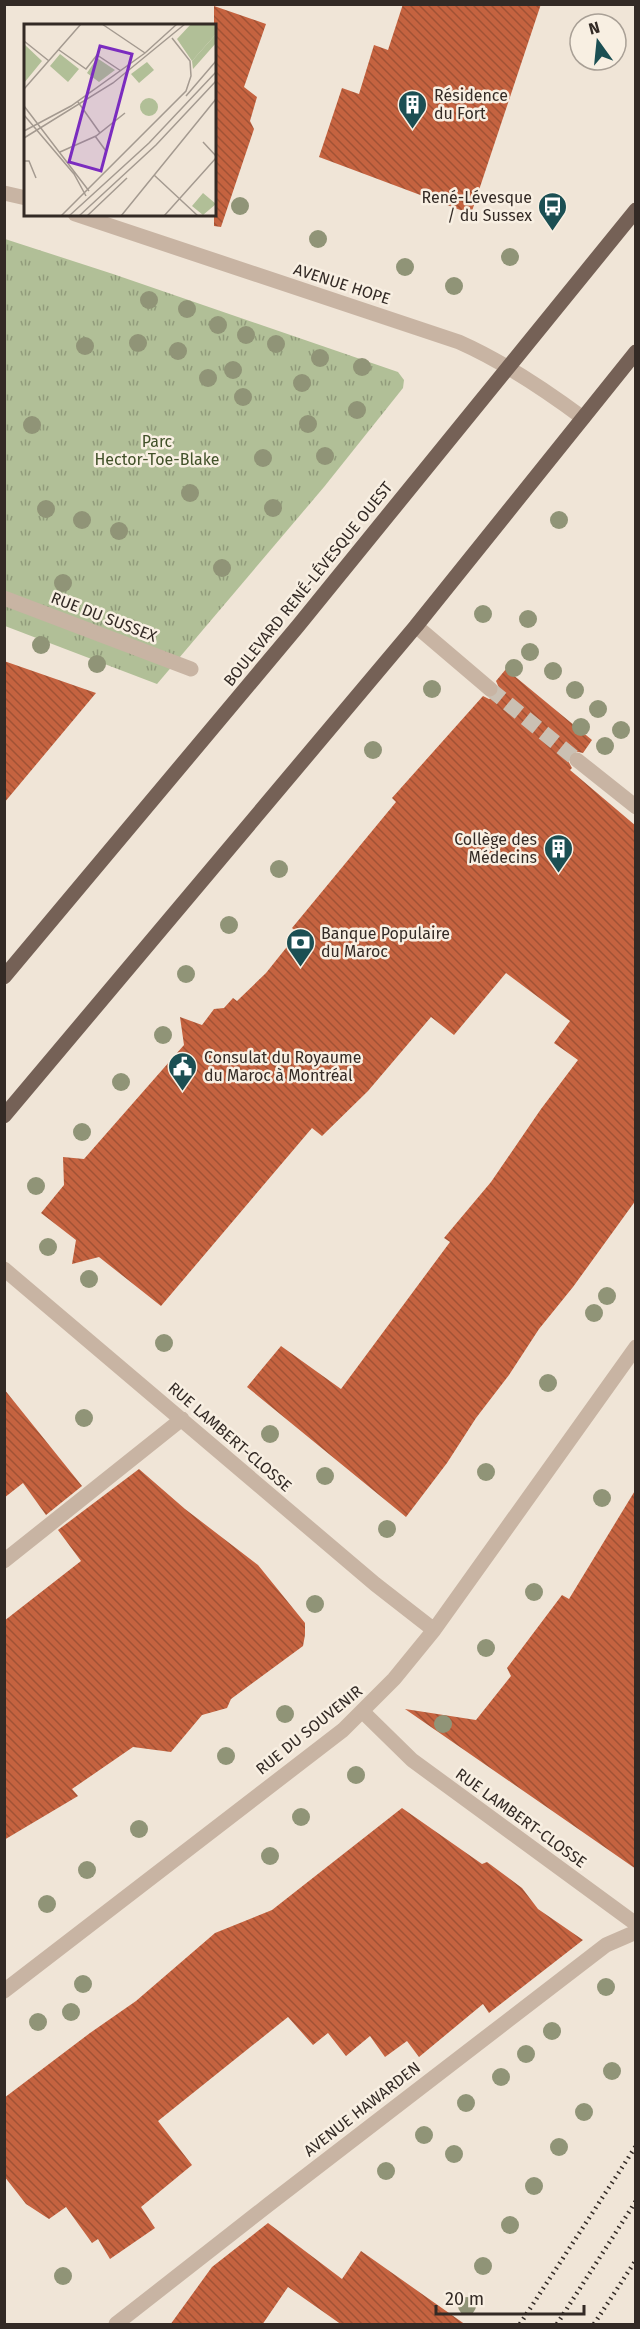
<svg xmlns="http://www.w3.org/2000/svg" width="640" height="2329" viewBox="0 0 640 2329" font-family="'Fira Sans',sans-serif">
<defs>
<pattern id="park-tufts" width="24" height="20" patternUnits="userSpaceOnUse" patternTransform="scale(1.5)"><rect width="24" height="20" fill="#b1bf97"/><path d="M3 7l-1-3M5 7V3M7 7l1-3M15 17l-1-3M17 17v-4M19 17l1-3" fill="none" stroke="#919b7b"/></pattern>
<pattern id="building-back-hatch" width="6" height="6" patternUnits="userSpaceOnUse" patternTransform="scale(1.5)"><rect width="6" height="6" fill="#c56340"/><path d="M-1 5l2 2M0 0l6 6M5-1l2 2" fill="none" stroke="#a15235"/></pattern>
</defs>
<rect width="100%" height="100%" fill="#f0e5d7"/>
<path fill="url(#park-tufts)" d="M 5,239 L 113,274 L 398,372 L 404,380 L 403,388 L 324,487 L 157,684 L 5,626 Z"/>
<path fill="url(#building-back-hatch)" d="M 403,4 L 541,4 L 471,214 L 319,157 L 342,88 L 359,94 L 374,45 L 388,50 Z
M 214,6 L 266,24 L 244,87 L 257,97 L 250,121 L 254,129 L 221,227 L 214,226 Z
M 4,661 L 96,693 L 4,803 Z
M 506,669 L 592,740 L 583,753 L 574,751 L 569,754 L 567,759 L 572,768 L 570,770 L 636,826 L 636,1200 L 573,1287 L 539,1329 L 509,1375 L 476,1418 L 447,1463 L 406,1517 L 247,1387 L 281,1346 L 341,1389 L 450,1242 L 444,1238 L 491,1182 L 541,1109 L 578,1060 L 554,1043 L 570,1021 L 506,973 L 454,1035 L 431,1017 L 368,1091 L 322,1136 L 312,1128 L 161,1306 L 99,1257 L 72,1264 L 76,1240 L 41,1213 L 64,1185 L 63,1157 L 84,1159 L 184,1045 L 180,1017 L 202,1025 L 214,1009 L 224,1008 L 233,998 L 237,1001 L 266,973 L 298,933 L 292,928 L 396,802 L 392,798 L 483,696 L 489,699 L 497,696 L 500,690 L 496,681 Z
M 4,1389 L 82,1486 L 46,1515 L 23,1483 L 4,1498 Z
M 139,1469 L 185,1509 L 258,1565 L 305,1623 L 305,1635 L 303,1646 L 231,1699 L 227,1708 L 202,1715 L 171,1752 L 133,1747 L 72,1789 L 78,1796 L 4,1840 L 4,1621 L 81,1561 L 58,1530 Z
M 636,1489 L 636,1869 L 405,1709 L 476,1720 L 511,1676 L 507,1668 L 562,1595 L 569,1599 Z
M 402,1808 L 482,1864 L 487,1862 L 522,1888 L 538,1909 L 583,1940 L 489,2013 L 483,2004 L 419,2057 L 407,2041 L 385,2057 L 370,2036 L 346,2056 L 328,2033 L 313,2045 L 288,2017 L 158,2121 L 192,2165 L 141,2207 L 155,2228 L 110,2259 L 98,2239 L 92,2243 L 66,2207 L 49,2219 L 26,2204 L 4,2176 L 4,2098 L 90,2033 L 136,2001 L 215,1933 L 272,1910 Z
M 268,2223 L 342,2279 L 361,2251 L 466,2325 L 342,2325 L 288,2287 L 262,2325 L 170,2325 L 212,2267 Z"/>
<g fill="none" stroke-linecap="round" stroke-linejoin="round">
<path stroke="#cac0b3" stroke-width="15" stroke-dasharray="15 8" stroke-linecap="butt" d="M 490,689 L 577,760"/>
<path stroke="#c8b4a3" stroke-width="15" d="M 4,193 L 26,198
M 75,214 L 459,342 C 504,362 544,389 583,418
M 4,598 L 191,669
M 416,626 L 490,689
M 577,760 L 636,807
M 4,1269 L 375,1584 L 434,1630
M 4,1561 L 182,1419
M 363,1712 L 412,1760 L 636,1924
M 4,1991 L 343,1730 L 394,1679 L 434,1630 L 636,1347
M 116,2324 L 268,2205 L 606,1945 L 636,1932"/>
<path stroke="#756156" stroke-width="15" d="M 4,977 L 298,626 L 636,210
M 4,1116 L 416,626 L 636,352"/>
<path stroke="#332a25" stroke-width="4.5" stroke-dasharray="1.5 4.5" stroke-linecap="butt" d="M 520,2324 L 636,2146
M 557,2324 L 636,2201
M 594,2324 L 636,2260"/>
</g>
<g fill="#909477">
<circle cx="240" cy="206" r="9"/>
<circle cx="318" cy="239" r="9"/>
<circle cx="510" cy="257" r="9"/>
<circle cx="405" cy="267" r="9"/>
<circle cx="454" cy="286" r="9"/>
<circle cx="149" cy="300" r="9"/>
<circle cx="187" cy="309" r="9"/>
<circle cx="218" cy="325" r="9"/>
<circle cx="246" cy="335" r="9"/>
<circle cx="138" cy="343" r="9"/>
<circle cx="276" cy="344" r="9"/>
<circle cx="85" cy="346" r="9"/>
<circle cx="178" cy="351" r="9"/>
<circle cx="320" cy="358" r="9"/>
<circle cx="362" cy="367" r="9"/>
<circle cx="233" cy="370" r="9"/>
<circle cx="208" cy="378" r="9"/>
<circle cx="302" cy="383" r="9"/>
<circle cx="243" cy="397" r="9"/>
<circle cx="357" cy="410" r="9"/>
<circle cx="308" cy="424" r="9"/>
<circle cx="32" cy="425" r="9"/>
<circle cx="325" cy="456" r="9"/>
<circle cx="263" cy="458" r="9"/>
<circle cx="190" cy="493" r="9"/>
<circle cx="273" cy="508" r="9"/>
<circle cx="46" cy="509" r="9"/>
<circle cx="82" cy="520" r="9"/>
<circle cx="559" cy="520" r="9"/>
<circle cx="119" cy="531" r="9"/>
<circle cx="222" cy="568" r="9"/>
<circle cx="63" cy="583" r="9"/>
<circle cx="483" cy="614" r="9"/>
<circle cx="528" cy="619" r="9"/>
<circle cx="41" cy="645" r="9"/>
<circle cx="530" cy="652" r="9"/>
<circle cx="97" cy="664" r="9"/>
<circle cx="514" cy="668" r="9"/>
<circle cx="553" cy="671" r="9"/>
<circle cx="432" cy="689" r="9"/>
<circle cx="575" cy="690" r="9"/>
<circle cx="598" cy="709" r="9"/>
<circle cx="581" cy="727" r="9"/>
<circle cx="621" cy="730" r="9"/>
<circle cx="605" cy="746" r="9"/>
<circle cx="373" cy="750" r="9"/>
<circle cx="279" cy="869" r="9"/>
<circle cx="229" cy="925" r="9"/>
<circle cx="186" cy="974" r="9"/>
<circle cx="163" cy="1035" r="9"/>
<circle cx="121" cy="1082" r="9"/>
<circle cx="82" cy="1132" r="9"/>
<circle cx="36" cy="1186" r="9"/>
<circle cx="48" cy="1247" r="9"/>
<circle cx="89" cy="1279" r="9"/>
<circle cx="607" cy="1296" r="9"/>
<circle cx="594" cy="1313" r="9"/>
<circle cx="164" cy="1343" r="9"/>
<circle cx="548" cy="1383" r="9"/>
<circle cx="84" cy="1418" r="9"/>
<circle cx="270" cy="1434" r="9"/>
<circle cx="486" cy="1472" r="9"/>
<circle cx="325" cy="1476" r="9"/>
<circle cx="602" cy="1498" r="9"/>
<circle cx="387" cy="1529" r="9"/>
<circle cx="534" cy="1592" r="9"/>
<circle cx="315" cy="1604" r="9"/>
<circle cx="486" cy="1648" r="9"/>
<circle cx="285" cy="1714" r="9"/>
<circle cx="443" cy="1724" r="9"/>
<circle cx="226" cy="1756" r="9"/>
<circle cx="356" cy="1775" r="9"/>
<circle cx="301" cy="1817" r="9"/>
<circle cx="139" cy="1829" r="9"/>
<circle cx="270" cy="1856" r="9"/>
<circle cx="87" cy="1870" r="9"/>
<circle cx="47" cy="1904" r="9"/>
<circle cx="83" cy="1984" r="9"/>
<circle cx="606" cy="1987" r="9"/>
<circle cx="71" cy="2012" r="9"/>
<circle cx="38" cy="2022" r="9"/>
<circle cx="552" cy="2031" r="9"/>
<circle cx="526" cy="2054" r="9"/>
<circle cx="612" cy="2071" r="9"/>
<circle cx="501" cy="2077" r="9"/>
<circle cx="466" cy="2103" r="9"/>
<circle cx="584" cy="2112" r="9"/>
<circle cx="424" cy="2135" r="9"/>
<circle cx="559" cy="2147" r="9"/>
<circle cx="454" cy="2154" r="9"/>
<circle cx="386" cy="2171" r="9"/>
<circle cx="534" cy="2186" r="9"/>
<circle cx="510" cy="2225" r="9"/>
<circle cx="483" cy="2266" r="9"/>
<circle cx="63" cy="2276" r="9"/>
<circle cx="467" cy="2306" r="9"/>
</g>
<defs>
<symbol id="building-pin" viewBox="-11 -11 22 30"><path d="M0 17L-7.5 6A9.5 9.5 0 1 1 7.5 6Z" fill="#1b4f53" stroke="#f8efe2"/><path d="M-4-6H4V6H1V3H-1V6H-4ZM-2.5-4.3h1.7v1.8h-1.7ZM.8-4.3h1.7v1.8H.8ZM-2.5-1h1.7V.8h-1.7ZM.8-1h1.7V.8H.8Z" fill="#fff"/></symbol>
<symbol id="bus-pin" viewBox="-11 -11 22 30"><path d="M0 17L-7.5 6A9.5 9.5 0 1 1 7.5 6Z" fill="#1b4f53" stroke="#f8efe2"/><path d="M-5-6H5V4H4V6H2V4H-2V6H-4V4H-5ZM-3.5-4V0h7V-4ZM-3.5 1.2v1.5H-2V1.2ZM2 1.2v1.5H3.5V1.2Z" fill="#fff"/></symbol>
<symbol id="bank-pin" viewBox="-11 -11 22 30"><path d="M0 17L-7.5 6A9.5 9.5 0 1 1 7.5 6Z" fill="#1b4f53" stroke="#f8efe2"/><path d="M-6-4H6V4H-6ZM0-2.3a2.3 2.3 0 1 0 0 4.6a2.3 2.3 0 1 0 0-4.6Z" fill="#fff"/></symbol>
<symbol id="civic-pin" viewBox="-11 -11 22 30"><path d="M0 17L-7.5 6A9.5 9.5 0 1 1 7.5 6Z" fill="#1b4f53" stroke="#f8efe2"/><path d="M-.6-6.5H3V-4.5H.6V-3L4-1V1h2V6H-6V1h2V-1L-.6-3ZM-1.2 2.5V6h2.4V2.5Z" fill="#fff"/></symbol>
</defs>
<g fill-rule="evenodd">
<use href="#building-pin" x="396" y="88" width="33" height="45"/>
<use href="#bus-pin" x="536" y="190" width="33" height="45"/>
<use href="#building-pin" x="542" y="832" width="33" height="45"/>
<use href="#bank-pin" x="284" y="926" width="33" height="45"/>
<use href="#civic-pin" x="166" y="1050" width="33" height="45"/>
</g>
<g text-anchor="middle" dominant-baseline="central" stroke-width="5" stroke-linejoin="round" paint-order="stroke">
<g font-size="16" fill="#332a25" stroke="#f8efe2" text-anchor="start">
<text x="434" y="95">Résidence<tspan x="434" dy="18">du Fort</tspan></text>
<text x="532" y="197" text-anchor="end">René-Lévesque<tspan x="532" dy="18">/ du Sussex</tspan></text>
<text x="537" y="839" text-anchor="end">Collège des<tspan x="537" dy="18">Médecins</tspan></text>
<text x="321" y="933">Banque Populaire<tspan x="321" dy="18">du Maroc</tspan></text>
<text x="204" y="1057">Consulat du Royaume<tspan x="204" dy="18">du Maroc à Montréal</tspan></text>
</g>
<g font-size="16" fill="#332a25" stroke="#f8efe2">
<text transform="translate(342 284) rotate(18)">AVENUE HOPE</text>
<text transform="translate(308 584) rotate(-51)">BOULEVARD RENÉ-LÉVESQUE OUEST</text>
<text transform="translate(104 617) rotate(21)">RUE DU SUSSEX</text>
<text transform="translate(230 1437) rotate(41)">RUE LAMBERT-CLOSSE</text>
<text transform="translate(309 1730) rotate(-39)">RUE DU SOUVENIR</text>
<text transform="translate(521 1818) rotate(36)">RUE LAMBERT-CLOSSE</text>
<text transform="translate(362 2109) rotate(-38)">AVENUE HAWARDEN</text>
</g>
<g font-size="16" fill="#415129" stroke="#f8efe2">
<text x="157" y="441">Parc<tspan x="157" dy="18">Hector-Toe-Blake</tspan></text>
</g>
</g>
<g transform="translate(24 24)">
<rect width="192" height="192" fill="#f0e5d7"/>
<path d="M 192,10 L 192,19 L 169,45 L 168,37 ZM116 83a9 9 0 1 1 18 0a9 9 0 1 1-18 0Z" fill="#b1bf97"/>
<path d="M 167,0 L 192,0 L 192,10 L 168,37 L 153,15 ZM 0,20 L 18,37 L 0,59 ZM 36,30 L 55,45 L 44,58 L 26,42 ZM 73,34 L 91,46 L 75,58 L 63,49 ZM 123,38 L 130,46 L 115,59 L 107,50 ZM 179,169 L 192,180 L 179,191 L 168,182 Z" fill="#b1bf97"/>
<path fill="none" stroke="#a49a90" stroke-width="1.5" d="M 78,0 L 121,29M 0,17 L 25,37M 35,26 L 62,45 L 73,31 L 97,47M 0,65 L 57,0M 162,72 L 192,37M 54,78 L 76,109M 0,82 L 65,167M 0,91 L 50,150 L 62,172M 0,107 L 47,82 L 121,29 L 153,0M 71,112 L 82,127M 0,114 L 89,59 L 161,0M 179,118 L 192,132M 36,128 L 72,112 L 101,89M 0,137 L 5,137 L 12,154M 130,151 L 174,192M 37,192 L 162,67 L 167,52 L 166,37 L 148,14M 45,192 L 125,119 L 192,48M 55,192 L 132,121 L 192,57M 63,192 L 103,154M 97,192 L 192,75M 140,192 L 192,134"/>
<path fill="#7b2cbf" fill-opacity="0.15" stroke="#7b2cbf" stroke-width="3" d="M 76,22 L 108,30 L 77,147 L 45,138 Z"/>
<rect width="192" height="192" fill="none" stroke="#332a25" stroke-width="3"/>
</g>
<rect width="640" height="2329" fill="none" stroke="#332a25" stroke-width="12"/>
<g transform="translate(598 42) rotate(345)"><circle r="28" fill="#f8efe2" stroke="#a9a096" stroke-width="1.5"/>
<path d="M0-4.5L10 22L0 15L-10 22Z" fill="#1b4f53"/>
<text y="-9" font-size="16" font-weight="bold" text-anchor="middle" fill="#332a25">N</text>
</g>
<path d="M436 2305v9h148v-9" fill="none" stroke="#332a25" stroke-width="3"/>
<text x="445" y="2305" font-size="18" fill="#332a25" stroke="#f8efe2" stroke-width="4.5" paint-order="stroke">20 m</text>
</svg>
